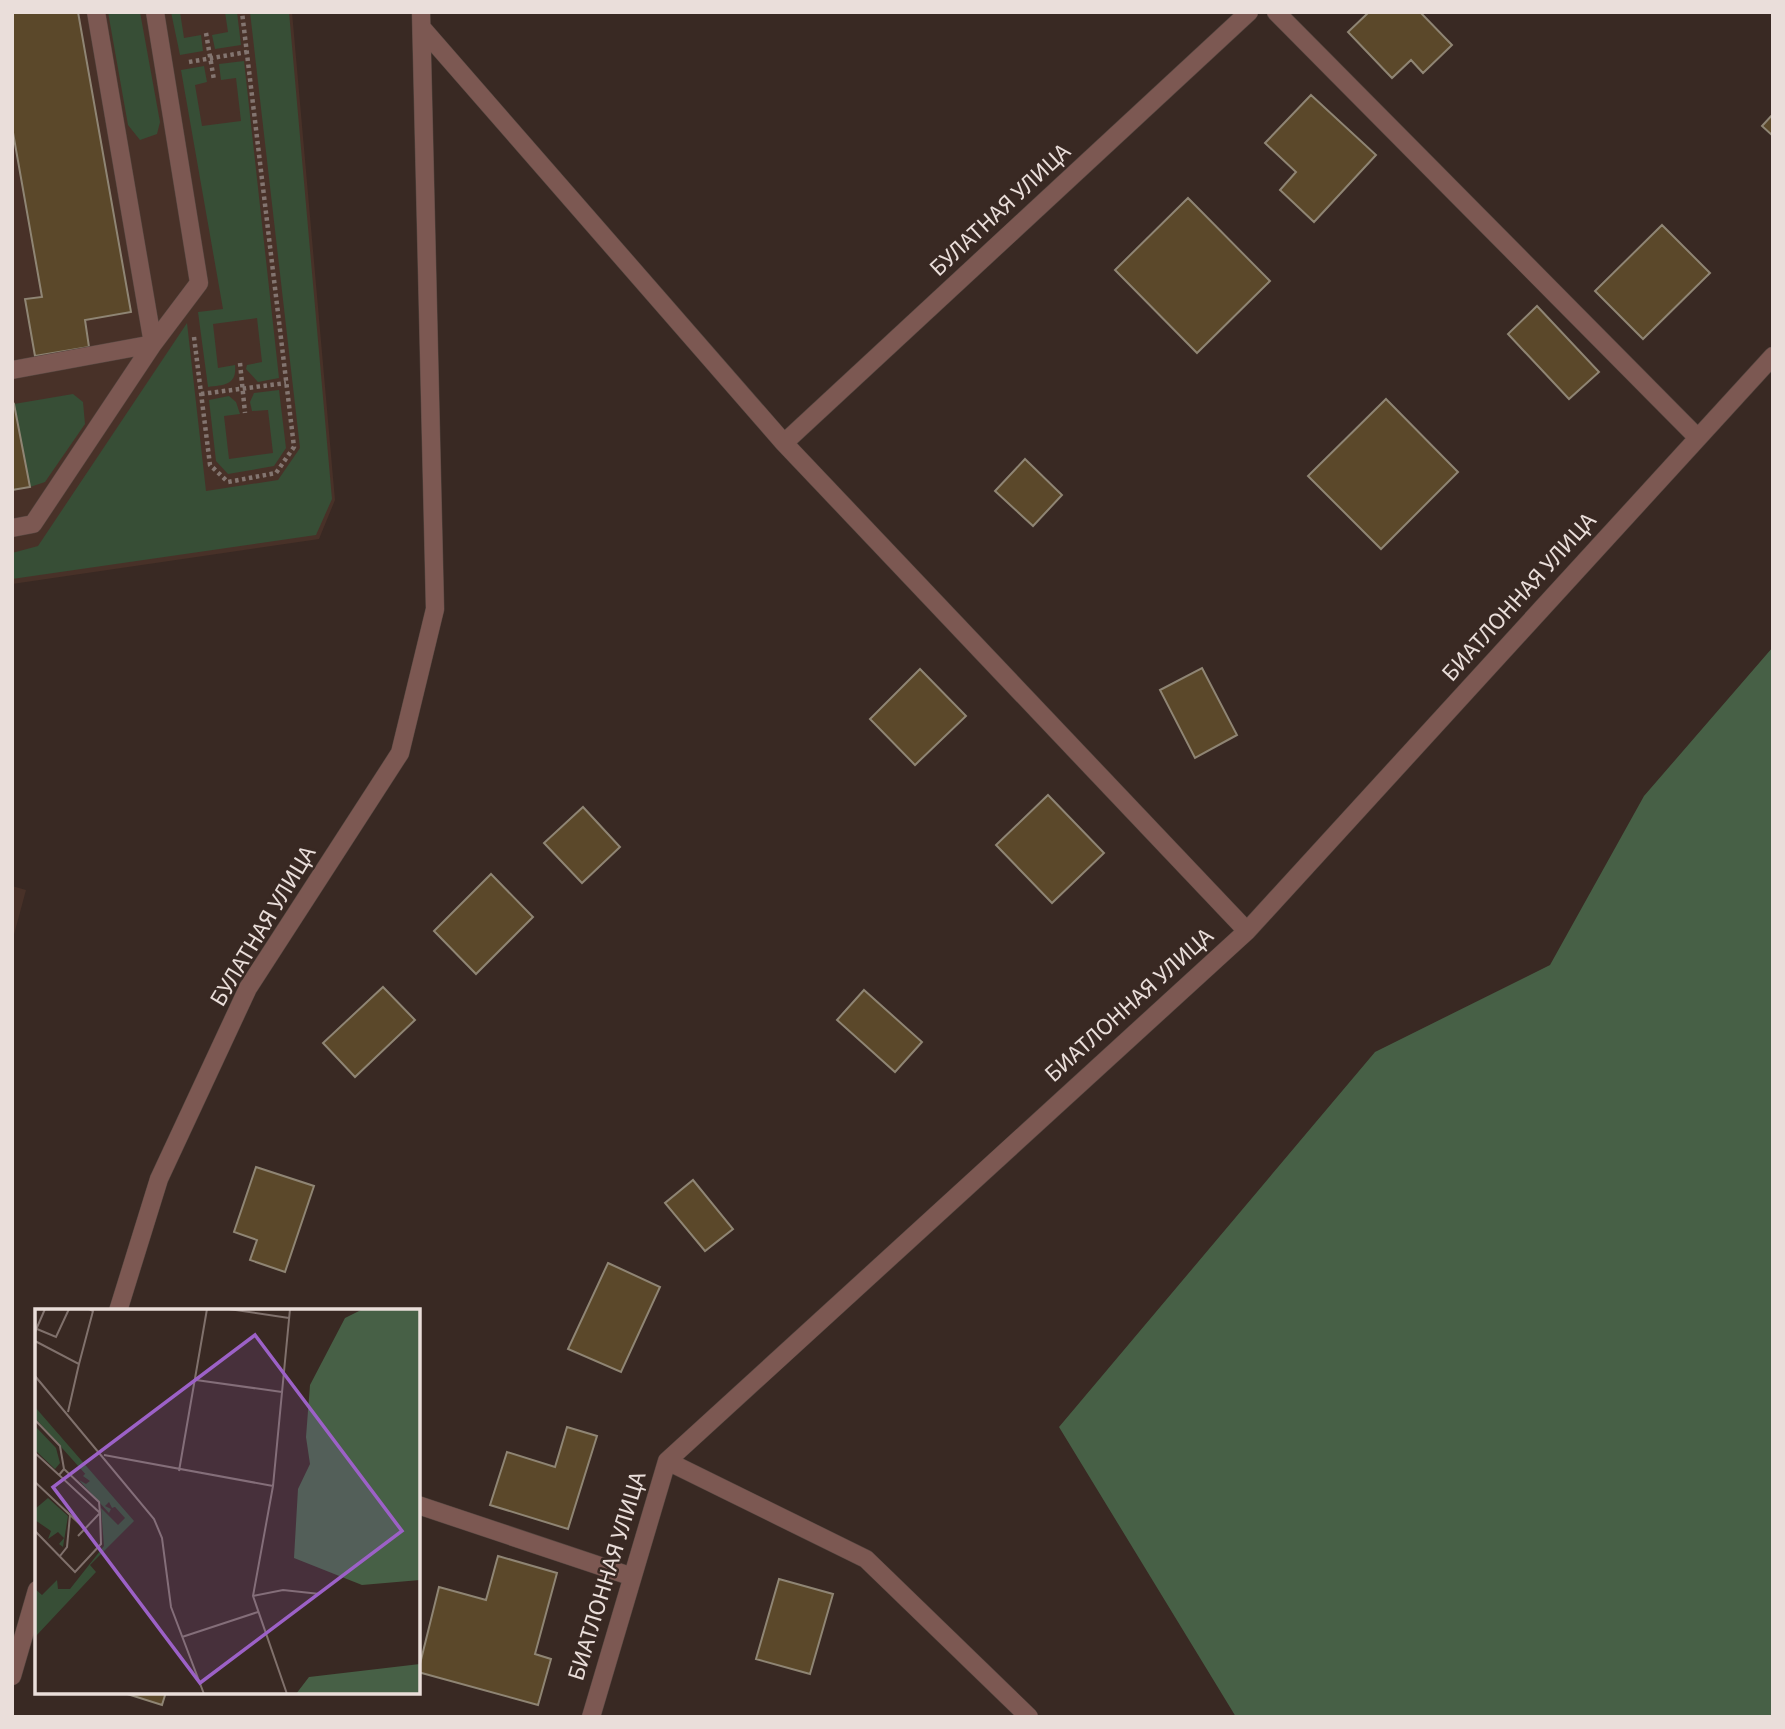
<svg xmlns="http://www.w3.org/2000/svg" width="1785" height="1729" viewBox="0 0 1785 1729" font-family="'Source Sans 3',sans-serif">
<rect width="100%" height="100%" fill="#392923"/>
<path fill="#483128" d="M 12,12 L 292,12 L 335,500 L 319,539 L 12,584 Z
M 12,886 L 26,890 L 12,942 Z"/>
<path fill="#374e36" d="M 108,12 L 140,12 L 160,122 L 157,134 L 140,140 L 128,125 Z
M 171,12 L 180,12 L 184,38 L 201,35 L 203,51 L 180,55 Z
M 225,12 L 237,12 L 241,45 L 215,49 L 212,35 L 228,32 Z
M 250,12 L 289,12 L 332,499 L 316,535 L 12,579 L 12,553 L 38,546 L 187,323 L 206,491 L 278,480 L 300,448 Z
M 244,61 L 279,378 L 258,382 L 246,369 L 247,365 L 262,362 L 257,318 L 213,324 L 218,368 L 235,365 C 237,385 225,385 208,387 L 198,312 L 223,309 L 181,70 L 204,66 L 207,82 L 195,85 L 202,126 L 241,121 L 236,78 L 221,80 L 219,64 Z
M 279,390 L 286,448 L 274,466 L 228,474 L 216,461 L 209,400 L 229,396 L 236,402 L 240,414 L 224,416 L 229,459 L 273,453 L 268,410 L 252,411 L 250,402 L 254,393 Z
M 73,394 L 83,402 L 85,424 L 45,482 L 30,487 L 14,404 Z"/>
<path fill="#476046" d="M 1773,647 L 1773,1717 L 1236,1717 L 1059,1427 L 1375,1052 L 1550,965 L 1644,796 Z"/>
<path fill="#5b482a" stroke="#8f8574" stroke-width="2" d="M 12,12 L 78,12 L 131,312 L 85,320 L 89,347 L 35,356 L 25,299 L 42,297 L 12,127 Z
M 1369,12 L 1420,12 L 1452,45 L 1423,73 L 1411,60 L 1392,78 L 1348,32 Z
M 1311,95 L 1376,155 L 1314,222 L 1280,190 L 1296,172 L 1265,143 Z
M 1773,114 L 1773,136 L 1762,126 Z
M 1188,198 L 1270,281 L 1197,353 L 1115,270 Z
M 1662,225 L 1710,273 L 1643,339 L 1595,291 Z
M 1537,306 L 1599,372 L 1569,399 L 1508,334 Z
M 1386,399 L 1458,472 L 1381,549 L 1308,476 Z
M 14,404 L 30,487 L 12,490 L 12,405 Z
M 1025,459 L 1062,495 L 1033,526 L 995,491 Z
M 1202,668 L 1237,735 L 1195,758 L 1160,690 Z
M 920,669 L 966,716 L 915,765 L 870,719 Z
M 1048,795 L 1104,853 L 1052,903 L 996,845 Z
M 583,807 L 620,847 L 582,883 L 544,843 Z
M 491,874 L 533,917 L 476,974 L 434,931 Z
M 383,987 L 415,1020 L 355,1077 L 323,1043 Z
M 864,990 L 922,1042 L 895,1072 L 837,1020 Z
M 256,1167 L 314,1186 L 285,1272 L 250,1260 L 257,1240 L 234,1232 Z
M 693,1180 L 733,1229 L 705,1251 L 665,1203 Z
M 608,1263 L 660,1287 L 621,1372 L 568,1349 Z
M 567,1427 L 597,1436 L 568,1529 L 490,1505 L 507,1452 L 555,1467 Z
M 498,1556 L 557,1573 L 535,1654 L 551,1659 L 538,1705 L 418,1672 L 439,1587 L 486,1600 Z
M 779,1579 L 833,1594 L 810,1674 L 756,1659 Z
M 121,1692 L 166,1692 L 162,1705 Z"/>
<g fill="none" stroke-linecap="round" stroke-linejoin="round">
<defs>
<path id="minor" d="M 1276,12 L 1698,438
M 422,28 L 784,443 L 1247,931
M 12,370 L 153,344 L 199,283 L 155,12
M 784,443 L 1249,12
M 12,528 L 33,524 L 153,344 L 96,12
M 118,1311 L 159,1179 L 248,988 L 400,753 L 435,609 L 421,12
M 667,1461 L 866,1559 L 1029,1717
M 418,1505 L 630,1576
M 12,1676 L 37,1590
M 591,1717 L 667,1461 L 1247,931 L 1773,356"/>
</defs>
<use href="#minor" stroke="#554640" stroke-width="19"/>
<path stroke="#837570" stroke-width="4.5" stroke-dasharray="3.5 3.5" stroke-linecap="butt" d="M 206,33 L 214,80
M 189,62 L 247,52
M 194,337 L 210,465 L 228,482 L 276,473 L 294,447 L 242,12
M 240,363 L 245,413
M 201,394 L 286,383"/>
<use href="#minor" stroke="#7c5852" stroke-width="18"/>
</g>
<g text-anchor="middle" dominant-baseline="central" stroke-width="5" stroke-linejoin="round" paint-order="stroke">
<g font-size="24" fill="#eadeda" stroke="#392923">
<text transform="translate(1000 210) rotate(-43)">БУЛАТНАЯ УЛИЦА</text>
<text transform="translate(1519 597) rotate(-48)">БИАТЛОННАЯ УЛИЦА</text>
<text transform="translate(263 926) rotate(-59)">БУЛАТНАЯ УЛИЦА</text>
<text transform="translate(1129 1005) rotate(-42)">БИАТЛОННАЯ УЛИЦА</text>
<text transform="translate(607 1576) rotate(-73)">БИАТЛОННАЯ УЛИЦА</text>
</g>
</g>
<g transform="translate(35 1309)">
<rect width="385" height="385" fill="#392923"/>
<path d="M 0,98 L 99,212 L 55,256 L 61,263 L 0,328 L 0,280 L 7,286 L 22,271 L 23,280 L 35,280 L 69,237 L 66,199 L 83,216 L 90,209 L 0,109 ZM 0,117 L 21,139 L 25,154 L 20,160 L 0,141 ZM 51,164 L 82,197 L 77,199 L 74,193 L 70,197 L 76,200 L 74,204 L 44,171 L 51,175 L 55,172 L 48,167 ZM 13,189 L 33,207 L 28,238 L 24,235 L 29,229 L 23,223 L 13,230 L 16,222 L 0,211 L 0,200 Z" fill="#374e36"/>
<path d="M 328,0 L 385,0 L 385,271 L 327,276 L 259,249 L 263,180 L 275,155 L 271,128 L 275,76 L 310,9 ZM 385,355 L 385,385 L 261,385 L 274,368 Z" fill="#476046"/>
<path fill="none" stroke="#80716c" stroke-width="2" d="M 194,0 L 254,9M 2,20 L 21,28 L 34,0M 0,23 L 10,0M 0,32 L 44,55 L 33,103M 44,55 L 58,2 L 54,0M 0,67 L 119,210 L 127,229 L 136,298 L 169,385M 161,71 L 247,83M 0,111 L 25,137 L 29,160 L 64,193 L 65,204 L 43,227M 0,144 L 24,166M 69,146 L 238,177M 144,162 L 172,0M 0,173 L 50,220M 0,222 L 40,263 L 66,235 L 65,204 L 24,166 L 29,160M 25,247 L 32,238 L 35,206M 218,287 L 248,281 L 285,285M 147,328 L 223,303M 252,385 L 218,287 L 238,177 L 255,0"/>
<path fill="#9c61c7" fill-opacity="0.15" stroke="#9c61c7" stroke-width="3.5" d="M 220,26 L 367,222 L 165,374 L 18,178 Z"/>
<rect width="385" height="385" fill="none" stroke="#eadeda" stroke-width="3.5"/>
</g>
<rect width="1785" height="1729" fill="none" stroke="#eadeda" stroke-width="28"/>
</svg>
